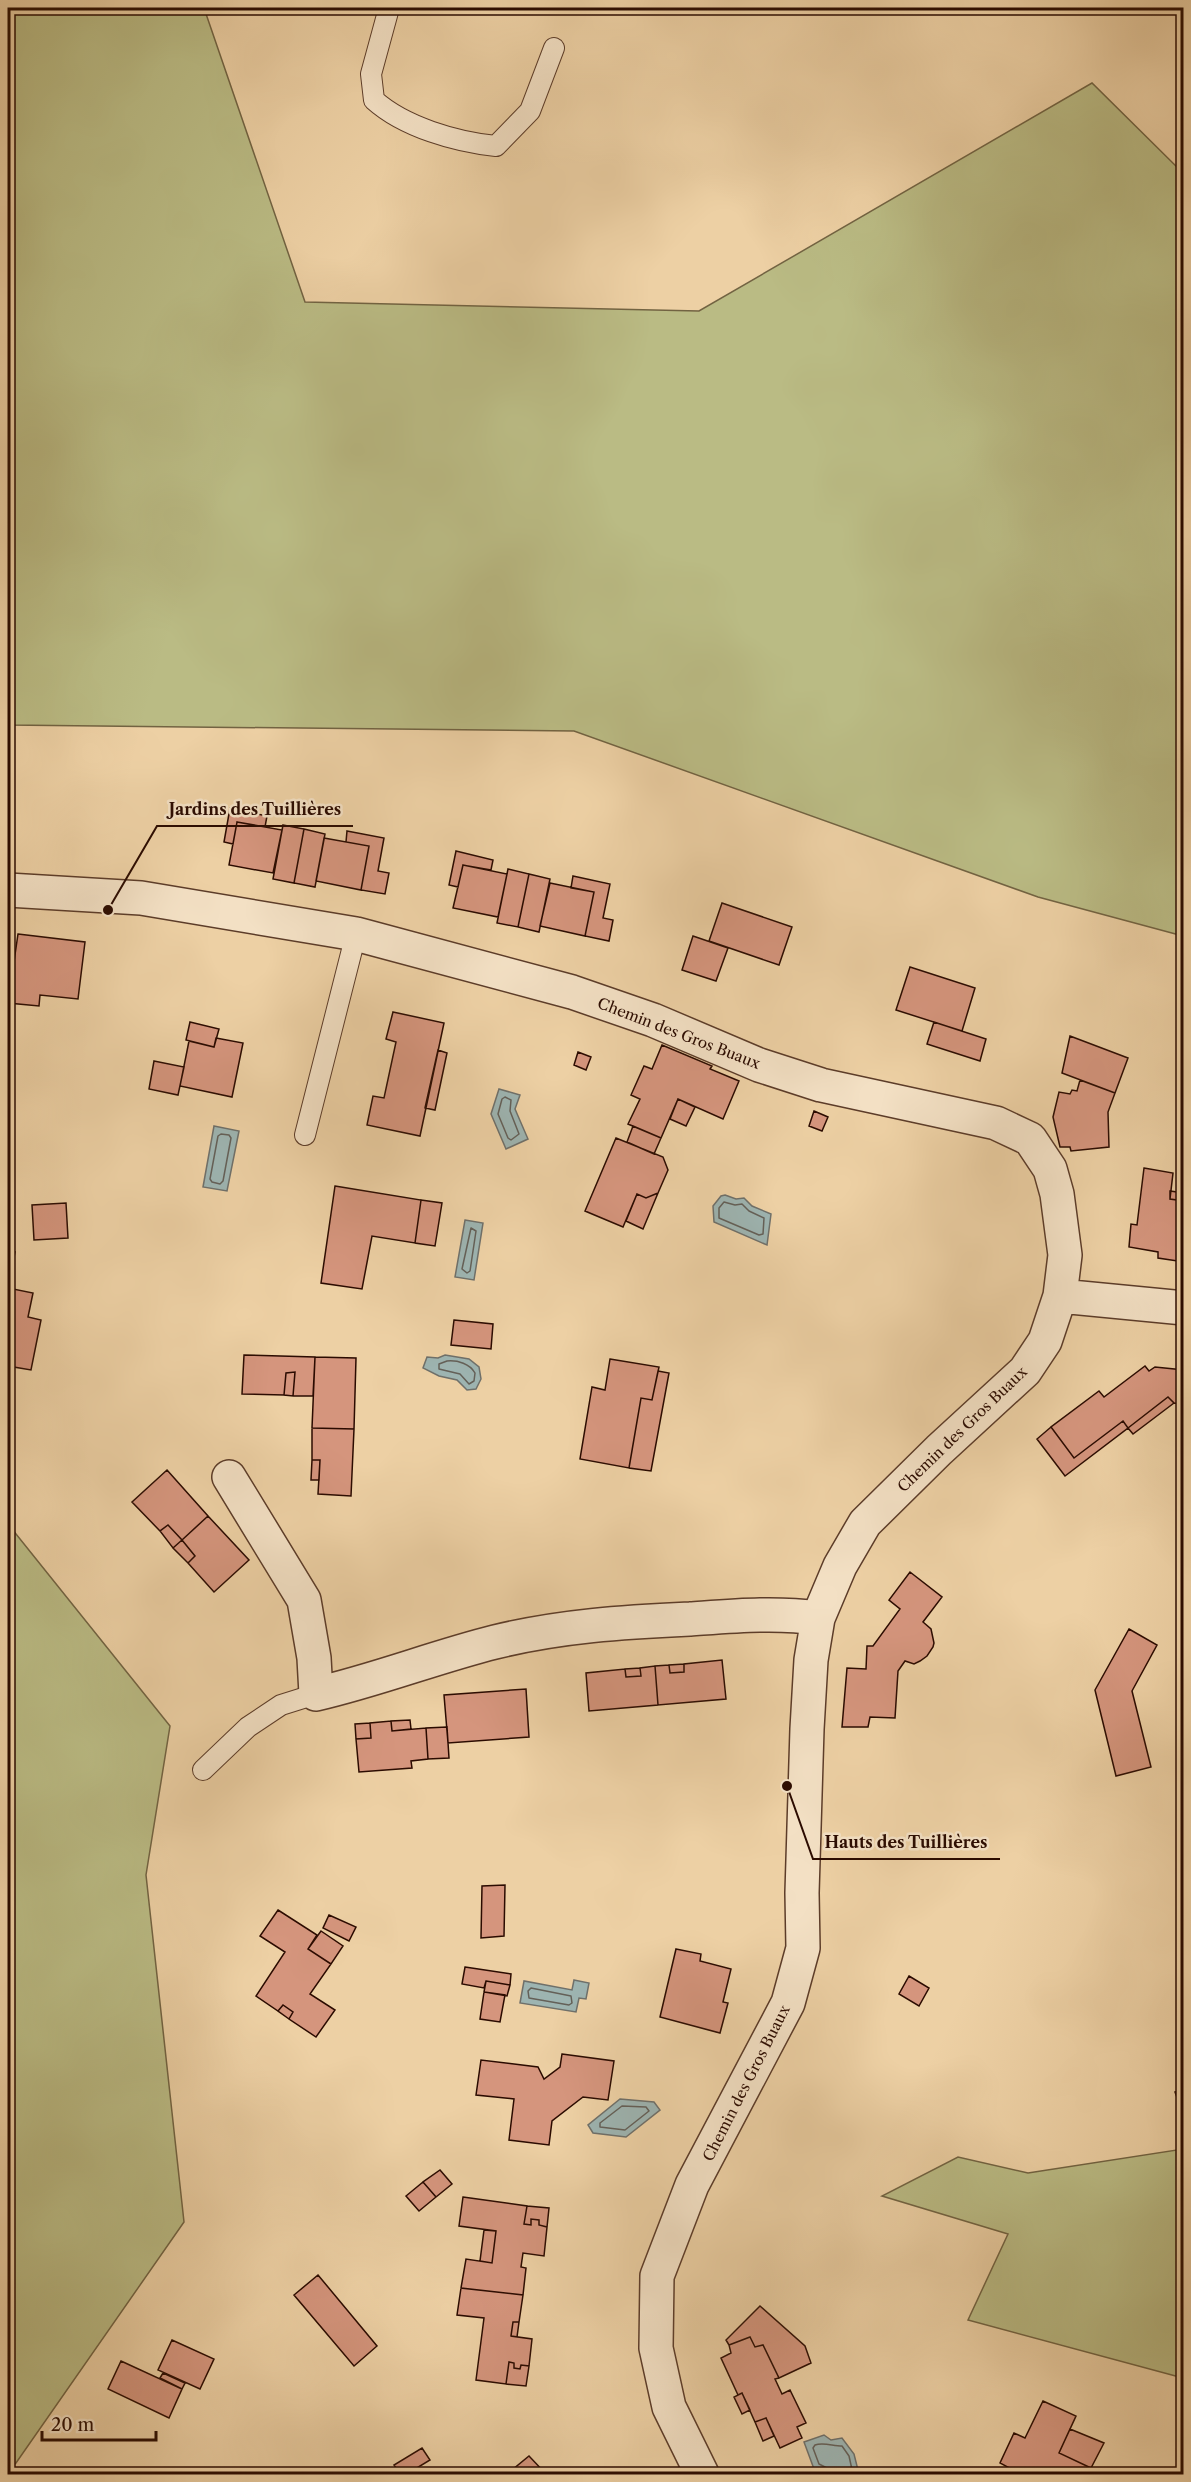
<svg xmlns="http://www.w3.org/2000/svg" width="1191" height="2482" viewBox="0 0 1191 2482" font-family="'Libre Caslon Text',serif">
<rect width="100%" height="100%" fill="#edd0a4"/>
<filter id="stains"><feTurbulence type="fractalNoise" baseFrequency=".00333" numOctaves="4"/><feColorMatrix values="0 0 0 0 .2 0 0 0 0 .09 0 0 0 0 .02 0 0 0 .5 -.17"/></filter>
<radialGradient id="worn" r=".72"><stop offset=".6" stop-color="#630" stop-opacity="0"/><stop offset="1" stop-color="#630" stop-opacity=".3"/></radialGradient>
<path fill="#babb84" stroke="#726342" stroke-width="1.5" d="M 8,8 L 204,8 L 305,302 L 699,311 L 1092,83 L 1183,173 L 1183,936 L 1038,897 L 574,731 L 8,725 Z
M 8,1524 L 170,1726 L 146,1875 L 184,2222 L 16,2463 L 8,2470 Z
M 1183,2149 L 1183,2378 L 968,2320 L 1008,2234 L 882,2196 L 958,2157 L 1028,2173 Z"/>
<path fill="#9db4b1" stroke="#6f706a" stroke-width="1.5" d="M 499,1089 L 520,1095 L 515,1109 L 528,1139 L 506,1149 L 491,1114 Z
M 214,1126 L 239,1131 L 227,1191 L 203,1187 Z
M 725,1195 L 736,1199 L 744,1198 L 752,1206 L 771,1214 L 767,1245 L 714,1222 L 713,1206 L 721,1196 Z
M 465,1220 L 483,1223 L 474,1280 L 455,1277 Z
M 445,1355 L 469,1359 L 479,1367 L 481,1379 L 476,1389 L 467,1390 L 457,1380 L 439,1376 L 423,1368 L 427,1357 L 438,1358 Z
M 574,1980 L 589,1983 L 586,1999 L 579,1998 L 576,2012 L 520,2003 L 524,1981 L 572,1990 Z
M 620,2099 L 654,2102 L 660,2110 L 626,2137 L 593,2133 L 588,2125 Z
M 824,2435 L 831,2440 L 842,2438 L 854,2454 L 859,2474 L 825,2474 L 814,2469 L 804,2442 Z"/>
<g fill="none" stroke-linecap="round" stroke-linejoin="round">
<path stroke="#646058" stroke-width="1.5" d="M 505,1097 L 511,1100 L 510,1111 L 519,1134 L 511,1140 L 508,1138 L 498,1114 L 502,1099 Z
M 221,1134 L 229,1135 L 231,1138 L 223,1181 L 220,1184 L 212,1182 L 210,1179 L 218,1136 Z
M 724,1202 L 735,1205 L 742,1204 L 749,1211 L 764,1218 L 763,1234 L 759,1235 L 719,1218 L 719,1208 Z
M 471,1228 L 476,1231 L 470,1271 L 467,1273 L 462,1269 Z
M 447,1361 C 458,1360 470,1364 475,1373 L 474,1381 L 469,1384 L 460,1374 L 439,1369 L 439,1364 Z
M 531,1988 L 571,1996 L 572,2003 L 569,2005 L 529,1998 L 528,1991 Z
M 622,2106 L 646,2107 L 649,2111 L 625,2130 L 600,2127 L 600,2123 Z
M 829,2474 L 827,2468 L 819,2464 L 813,2448 L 815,2445 C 823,2442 833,2446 842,2446 L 849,2456 L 853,2474"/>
</g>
<path fill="#d5957d" stroke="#2b0b00" stroke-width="1.5" d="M 230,808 L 267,816 L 265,827 L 237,822 L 233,844 L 224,842 Z
M 237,822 L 282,830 L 273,873 L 229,865 Z
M 283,825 L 304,829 L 294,883 L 273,879 Z
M 304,829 L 325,834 L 315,887 L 294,883 Z
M 347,831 L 384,838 L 378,871 L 389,873 L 385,894 L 361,890 L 369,846 L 346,842 Z
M 324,838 L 369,846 L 361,890 L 316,881 Z
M 456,851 L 493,860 L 491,870 L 463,865 L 458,887 L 449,885 Z
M 463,865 L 507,874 L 498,917 L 453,908 Z
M 508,869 L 529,874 L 518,927 L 497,923 Z
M 529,874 L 550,879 L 539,932 L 518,927 Z
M 573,876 L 610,884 L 603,918 L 613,920 L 609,941 L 585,936 L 594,892 L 571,888 Z
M 550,883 L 594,892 L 585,936 L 540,926 Z
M 722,903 L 792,927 L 779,965 L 709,941 Z
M 18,934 L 85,942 L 78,999 L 40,995 L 39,1006 L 8,1003 Z
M 693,936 L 728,948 L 716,981 L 682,970 Z
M 910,967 L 975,988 L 962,1031 L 896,1010 Z
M 393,1012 L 444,1023 L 420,1136 L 367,1125 L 373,1096 L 384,1098 L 396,1042 L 386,1039 Z
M 190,1022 L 219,1029 L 214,1047 L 186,1040 Z
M 934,1022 L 986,1039 L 980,1061 L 927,1044 Z
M 1070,1036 L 1128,1058 L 1115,1093 L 1062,1073 Z
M 216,1038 L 243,1043 L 232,1097 L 180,1086 L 189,1041 L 214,1047 Z
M 662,1045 L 712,1066 L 710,1069 L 739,1081 L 723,1119 L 678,1099 L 661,1138 L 628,1124 L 640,1099 L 631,1095 L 644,1066 L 652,1069 Z
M 438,1050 L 447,1053 L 435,1110 L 425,1108 Z
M 578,1052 L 591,1057 L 586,1070 L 574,1065 Z
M 154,1061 L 184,1067 L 178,1095 L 149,1089 Z
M 1080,1080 L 1115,1093 L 1108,1112 L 1109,1147 L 1071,1151 L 1070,1147 L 1060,1147 L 1053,1117 L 1059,1092 L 1070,1094 L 1072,1090 L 1077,1091 Z
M 678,1099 L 695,1107 L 686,1126 L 670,1119 Z
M 814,1111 L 828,1117 L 822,1131 L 809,1126 Z
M 633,1126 L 661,1138 L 654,1154 L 627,1142 Z
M 616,1138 L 663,1157 L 668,1170 L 658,1193 L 646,1198 L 637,1194 L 623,1227 L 585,1211 Z
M 1144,1168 L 1173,1173 L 1170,1199 L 1184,1201 L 1184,1262 L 1158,1258 L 1158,1252 L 1129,1247 L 1131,1224 L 1137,1225 Z
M 335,1186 L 421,1200 L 415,1243 L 372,1236 L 362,1289 L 321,1283 Z
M 1170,1191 L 1184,1193 L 1184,1201 L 1170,1199 Z
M 658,1193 L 643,1229 L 626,1221 L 637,1194 L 646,1198 Z
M 421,1200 L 442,1203 L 435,1246 L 415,1243 Z
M 66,1203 L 68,1238 L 34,1240 L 32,1205 Z
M 8,1251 L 15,1252 L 8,1288 L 33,1293 L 28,1317 L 41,1320 L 31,1370 L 8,1366 Z
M 454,1320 L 493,1324 L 491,1349 L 451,1345 Z
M 244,1355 L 315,1357 L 313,1396 L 293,1396 L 295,1372 L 286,1373 L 284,1395 L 242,1394 Z
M 315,1357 L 356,1358 L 354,1429 L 312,1428 Z
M 610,1359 L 659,1367 L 652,1400 L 641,1398 L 629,1468 L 580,1459 L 592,1387 L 605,1390 Z
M 1145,1366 L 1149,1371 L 1155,1367 L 1184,1370 L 1184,1404 L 1174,1403 L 1168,1397 L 1128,1428 L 1123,1421 L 1074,1458 L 1051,1427 L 1099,1391 L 1104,1397 Z
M 658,1371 L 669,1373 L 651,1471 L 629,1468 L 641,1398 L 652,1400 Z
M 295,1372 L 293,1396 L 284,1395 L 286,1373 Z
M 1168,1397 L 1174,1403 L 1133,1434 L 1128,1428 Z
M 1123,1421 L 1128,1428 L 1065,1476 L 1037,1439 L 1051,1427 L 1074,1458 Z
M 312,1428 L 354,1429 L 351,1496 L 318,1494 L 320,1460 L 312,1460 Z
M 312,1460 L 320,1460 L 319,1480 L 311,1480 Z
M 167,1470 L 208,1516 L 182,1540 L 168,1525 L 160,1531 L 132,1502 Z
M 208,1516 L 249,1560 L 214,1592 L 188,1563 L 195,1556 L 182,1540 Z
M 168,1525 L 182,1540 L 173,1548 L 160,1531 Z
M 182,1540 L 195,1556 L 188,1563 L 173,1548 Z
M 910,1572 L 942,1597 L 923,1622 L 931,1629 L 934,1643 L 933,1647 L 927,1656 L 920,1661 L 914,1664 L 905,1661 L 898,1671 L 895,1718 L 870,1717 L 868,1727 L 842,1727 L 847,1668 L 866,1669 L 867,1646 L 873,1646 L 900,1609 L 889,1600 Z
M 1129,1629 L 1157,1645 L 1132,1691 L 1151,1767 L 1116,1776 L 1095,1690 Z
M 722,1660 L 726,1699 L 658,1705 L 655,1666 L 669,1665 L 670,1673 L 684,1672 L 684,1664 Z
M 684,1664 L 684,1672 L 670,1673 L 669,1665 Z
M 655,1666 L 658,1705 L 589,1711 L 586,1673 L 625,1669 L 626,1677 L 641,1676 L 640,1668 Z
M 640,1668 L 641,1676 L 626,1677 L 625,1669 Z
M 526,1689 L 529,1737 L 448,1743 L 444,1695 Z
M 410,1720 L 411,1729 L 392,1731 L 391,1721 Z
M 391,1721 L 392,1731 L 426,1728 L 428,1759 L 411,1761 L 412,1768 L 359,1772 L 356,1739 L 371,1738 L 370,1723 Z
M 370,1723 L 371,1738 L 356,1739 L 355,1724 Z
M 447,1727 L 449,1758 L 428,1759 L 426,1728 Z
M 505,1885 L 504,1936 L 481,1938 L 482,1886 Z
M 278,1910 L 317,1935 L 308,1949 L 331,1964 L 310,1994 L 335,2010 L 316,2037 L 289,2019 L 293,2012 L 283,2005 L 278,2011 L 256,1996 L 285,1952 L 260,1936 Z
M 329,1915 L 356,1927 L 349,1941 L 323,1928 Z
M 321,1931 L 343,1946 L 331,1964 L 308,1949 Z
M 676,1949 L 701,1954 L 700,1961 L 731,1969 L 723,2002 L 728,2003 L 720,2033 L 660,2017 Z
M 465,1967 L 511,1974 L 510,1985 L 486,1981 L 484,1988 L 462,1984 Z
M 909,1976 L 929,1988 L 919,2006 L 899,1994 Z
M 486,1981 L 510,1985 L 507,1996 L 484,1992 Z
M 484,1992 L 505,1995 L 500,2022 L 480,2019 Z
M 283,2005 L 293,2012 L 289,2019 L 278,2011 Z
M 562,2054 L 614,2061 L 608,2100 L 583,2097 L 552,2121 L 549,2145 L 509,2140 L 514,2099 L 476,2095 L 481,2060 L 538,2067 L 544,2079 L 560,2067 Z
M 1184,2089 L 1184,2117 L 1175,2092 Z
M 440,2170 L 452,2184 L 436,2197 L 423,2182 Z
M 423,2182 L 436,2197 L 419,2211 L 406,2196 Z
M 463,2197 L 527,2206 L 524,2224 L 531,2225 L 531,2219 L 539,2220 L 539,2225 L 547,2227 L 544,2256 L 523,2253 L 521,2267 L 526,2268 L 523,2295 L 461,2288 L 466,2259 L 492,2263 L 496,2231 L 459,2226 Z
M 527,2206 L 549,2208 L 547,2227 L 539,2225 L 539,2220 L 531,2219 L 531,2225 L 524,2224 Z
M 484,2230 L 496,2231 L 492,2263 L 480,2261 Z
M 318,2275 L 377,2346 L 354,2366 L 294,2295 Z
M 461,2288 L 523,2295 L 519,2322 L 513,2322 L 511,2336 L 532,2339 L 529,2366 L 521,2365 L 520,2369 L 514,2368 L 514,2363 L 509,2362 L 506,2384 L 476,2380 L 484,2318 L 457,2315 Z
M 760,2306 L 805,2346 L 811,2363 L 779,2378 L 763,2345 L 755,2347 L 750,2337 L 729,2345 L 726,2340 Z
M 513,2322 L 519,2322 L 517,2337 L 511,2336 Z
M 750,2337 L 755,2347 L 763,2345 L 779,2378 L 775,2379 L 782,2394 L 790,2390 L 806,2423 L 797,2427 L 802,2438 L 780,2448 L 766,2418 L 755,2422 L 742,2393 L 738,2395 L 721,2358 L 731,2353 L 729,2345 Z
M 172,2340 L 214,2359 L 200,2389 L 158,2370 Z
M 121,2361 L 182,2389 L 169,2418 L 108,2389 Z
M 509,2362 L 514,2363 L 514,2368 L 520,2369 L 521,2365 L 529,2366 L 526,2386 L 506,2384 Z
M 163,2373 L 185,2383 L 182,2389 L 160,2378 Z
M 742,2393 L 750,2410 L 742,2414 L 734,2397 Z
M 1043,2401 L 1076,2416 L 1059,2453 L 1091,2468 L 1088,2474 L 1016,2474 L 1017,2472 L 1000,2463 L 1014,2433 L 1025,2438 Z
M 766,2418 L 774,2436 L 763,2441 L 755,2422 Z
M 1070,2429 L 1104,2443 L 1091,2468 L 1059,2453 Z
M 422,2448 L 430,2460 L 407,2474 L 400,2474 L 394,2465 Z
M 529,2456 L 546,2474 L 507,2474 Z"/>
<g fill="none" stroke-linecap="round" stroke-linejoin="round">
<defs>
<path id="service" d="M 389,8 L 371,74 L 374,100 C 404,127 456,142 496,146 L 530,111 L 554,48
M 305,1135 L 356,934
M 203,1770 L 248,1727 L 281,1705 L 316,1694"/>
<path id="minor" d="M 8,890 L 141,898 L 356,934 L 572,992 L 653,1020 L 759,1065 L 821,1085 L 996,1123 L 1030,1139 L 1050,1169 L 1057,1194 L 1065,1255 L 1060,1296 L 1045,1341 L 1025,1371 L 939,1450 L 865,1523 L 840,1566 L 818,1618 L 811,1660 L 807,1729 L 802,1893 L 803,1948 L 788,2003 L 692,2185 L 657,2276 L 656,2348 L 669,2407 L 702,2474
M 1060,1296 L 1184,1308
M 229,1477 L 304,1600 L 314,1658 L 316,1694 C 377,1680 435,1657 495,1642 C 560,1626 624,1622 690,1619 C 733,1616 775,1612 818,1618"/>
</defs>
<use href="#service" stroke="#5c3c29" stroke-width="22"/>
<use href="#minor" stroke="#5c3c29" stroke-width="36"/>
<use href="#service" stroke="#f3e0c4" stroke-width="20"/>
<use href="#minor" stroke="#f3e0c4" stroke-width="33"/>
</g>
<g text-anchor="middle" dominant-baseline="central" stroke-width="5" stroke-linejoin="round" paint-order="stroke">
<g font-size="15" fill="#2b0b00" stroke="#f3e0c4">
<text transform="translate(679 1033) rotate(21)">Chemin des Gros Buaux</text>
<text transform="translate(962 1429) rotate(-44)">Chemin des Gros Buaux</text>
<text transform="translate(746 2083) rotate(-63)">Chemin des Gros Buaux</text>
</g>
</g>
<path fill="none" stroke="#2b0b00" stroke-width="2" d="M108 910L157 826H353M787 1786L813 1859H1000"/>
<g fill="#2b0b00" stroke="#f3e0c4" stroke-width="2">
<circle cx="108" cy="910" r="6"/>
<circle cx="787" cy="1786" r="6"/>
</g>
<g font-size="16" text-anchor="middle" font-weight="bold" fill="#2b0b00" stroke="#f3e0c4" stroke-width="5" stroke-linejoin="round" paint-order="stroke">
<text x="255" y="815">Jardins des Tuillières</text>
<text x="906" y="1848">Hauts des Tuillières</text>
</g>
<rect width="1191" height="2482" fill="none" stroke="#edd0a4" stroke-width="30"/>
<rect x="9" y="9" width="1173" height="2464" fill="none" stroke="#2b0b00" stroke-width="3"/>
<rect x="15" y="15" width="1161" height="2452" fill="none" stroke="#2b0b00" stroke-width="1.5"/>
<path d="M42 2431v9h114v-9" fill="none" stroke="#2b0b00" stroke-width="3"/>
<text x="51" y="2431" font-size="18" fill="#2b0b00" stroke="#f3e0c4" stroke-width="4.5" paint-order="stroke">20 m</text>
<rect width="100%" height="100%" filter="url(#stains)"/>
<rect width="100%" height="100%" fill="url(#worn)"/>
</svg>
